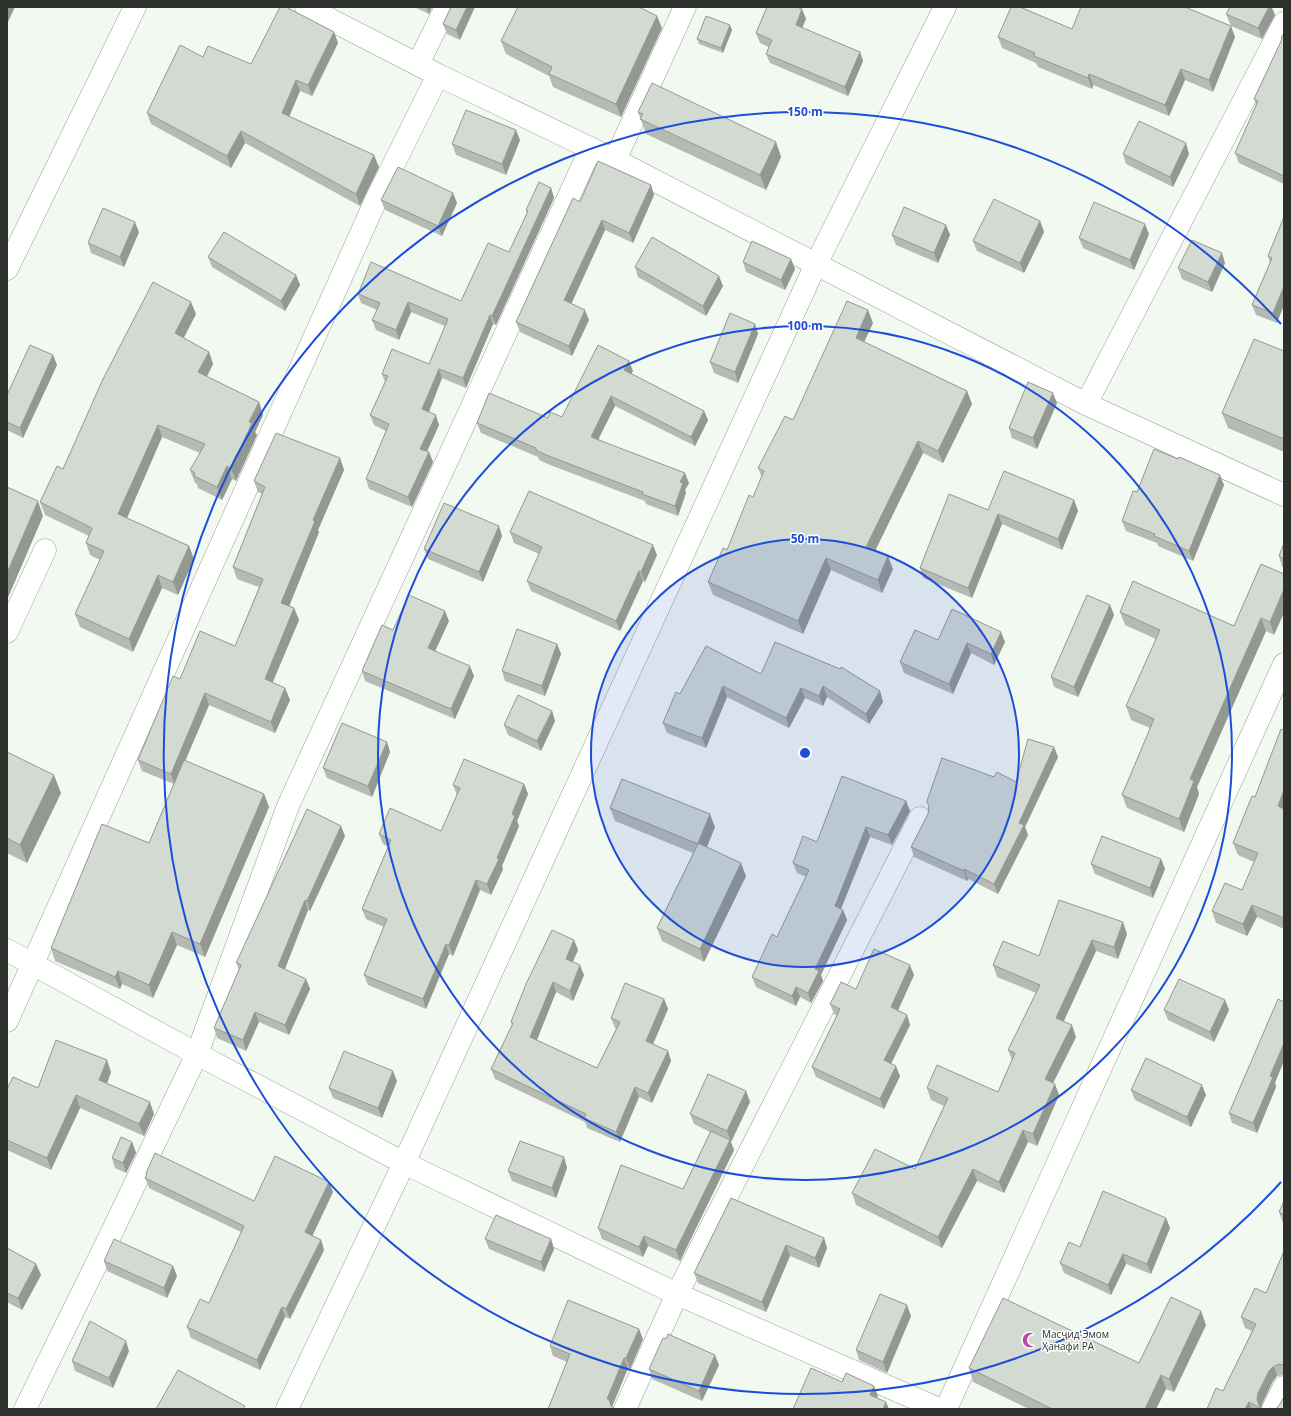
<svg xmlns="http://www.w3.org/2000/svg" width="1291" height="1416" viewBox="0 0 1291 1416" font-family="'Open Sans',sans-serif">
<rect width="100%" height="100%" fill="#f2f9f1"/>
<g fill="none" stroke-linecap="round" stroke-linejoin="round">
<defs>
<path id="minor" d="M 306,7 L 438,75 L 615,160 L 1086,404 L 1284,495
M 418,64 L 446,7
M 615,160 L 685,7
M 7,269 L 135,7
M 1086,404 L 1284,23
M 7,632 L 45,550
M 7,950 L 197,1054 L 404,1163 L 677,1294 L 939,1409
M 7,1021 L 376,200 L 438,75
M 25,1409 L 111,1234 L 197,1054 L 288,806 L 591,148
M 287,1409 L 404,1163 L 816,264 L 945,7
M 625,1409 L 677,1294 L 920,818
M 946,1409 L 1284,664
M 1273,1409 L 1284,1387"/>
</defs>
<use href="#minor" stroke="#989f97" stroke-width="23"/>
<use href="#minor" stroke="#fff" stroke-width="22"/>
</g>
<path fill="#b5bbb4" d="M 414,7 L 432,7 L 429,14 Z
M 451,7 L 460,40 L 447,34 L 443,24 Z
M 1272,8 L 1275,15 L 1262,39 L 1231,26 L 1226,14 Z
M 802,9 L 806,19 L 802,28 L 860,52 L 863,61 L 848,96 L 770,63 L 766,54 L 769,47 L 760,43 L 756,33 Z
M 662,28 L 621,117 L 553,87 L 549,76 L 506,54 L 501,41 Z
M 1072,29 L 1235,37 L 1213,92 L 1185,80 L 1169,116 L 1093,85 L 1092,89 L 1038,67 L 1036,63 L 1002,48 L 998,37 Z
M 732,30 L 723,53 L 699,44 L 697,39 Z
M 334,32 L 338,43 L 312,96 L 300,91 L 289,116 L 379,167 L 360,206 L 245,143 L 231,168 L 151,124 L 147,113 L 251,64 Z
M 1284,33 L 1284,184 L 1239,163 L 1235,153 L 1256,106 L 1254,99 L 1282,40 L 1281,38 Z
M 638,112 L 776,142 L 781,157 L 766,190 L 646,134 Z
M 520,140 L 506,175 L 456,155 L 452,144 Z
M 1123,154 L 1189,154 L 1173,187 L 1126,164 Z
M 651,185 L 654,195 L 633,243 L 605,230 L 571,304 L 589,320 L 572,356 L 520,332 L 516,322 L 580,202 Z
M 551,188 L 554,198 L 496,325 L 493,324 L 466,388 L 442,378 L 429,412 L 439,425 L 427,451 L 429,452 L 433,462 L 412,507 L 369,489 L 366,479 L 386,431 L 374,425 L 370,415 L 385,382 L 382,374 L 429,364 L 445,326 L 411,312 L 399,340 L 376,330 L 372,320 L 377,310 L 361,303 L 358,294 L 461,301 L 509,252 L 527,213 L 526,210 Z
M 453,193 L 457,203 L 442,236 L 385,210 L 381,200 Z
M 1284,217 L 1277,323 L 1256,315 L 1252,305 L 1270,263 L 1268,256 Z
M 1040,221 L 1044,232 L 1024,273 L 977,251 L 973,241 Z
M 946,225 L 950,235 L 938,263 L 896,245 L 892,235 Z
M 139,232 L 124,267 L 91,253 L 88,243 Z
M 1149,234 L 1134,270 L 1083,248 L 1079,238 Z
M 208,257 L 296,275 L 300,285 L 285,311 L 212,267 Z
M 791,259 L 795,269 L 785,290 L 746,272 L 743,262 Z
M 1225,263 L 1212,292 L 1182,279 L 1178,268 Z
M 635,267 L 723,286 L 706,316 L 638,277 Z
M 196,314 L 184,338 L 209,352 L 213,364 L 207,377 L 259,402 L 263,415 L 255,432 L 257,435 L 236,481 L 232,479 L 222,500 L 198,488 L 197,484 L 195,483 L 190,470 L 200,453 L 162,437 L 127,518 L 189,546 L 194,559 L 178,595 L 162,588 L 133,652 L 80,627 L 75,614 L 100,560 L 90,555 L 86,543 L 89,536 L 45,515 L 40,502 L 63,469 Z
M 873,323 L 864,342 L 967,391 L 972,404 L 943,463 L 923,453 L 875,551 L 893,569 L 882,593 L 831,570 L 803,634 L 713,595 L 708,582 L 727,550 L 753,497 L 762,478 L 758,468 L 793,420 Z
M 755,324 L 758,334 L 738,383 L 714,373 L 710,362 Z
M 1284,351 L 1284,452 L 1228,428 L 1222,413 Z
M 53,355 L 57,365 L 23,438 L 7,430 L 7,395 Z
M 633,371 L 631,374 L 704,411 L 708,420 L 695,446 L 615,406 L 598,439 L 689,483 L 685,490 L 686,493 L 678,516 L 646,504 L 645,501 L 550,465 L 539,460 L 538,457 L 481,433 L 477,423 L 562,417 Z
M 1057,403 L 1037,449 L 1012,438 L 1009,428 Z
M 340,458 L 344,470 L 318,530 L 319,532 L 289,606 L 294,608 L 299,620 L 272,683 L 285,688 L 290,700 L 275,733 L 209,705 L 185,761 L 264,794 L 269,807 L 205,957 L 177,945 L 153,998 L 122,984 L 120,989 L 55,961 L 51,948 L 149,843 L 174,784 L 142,771 L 138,760 L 180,679 L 235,646 L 259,587 L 237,579 L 233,567 L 262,494 L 258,492 L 254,481 Z
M 1224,485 L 1193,561 L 1158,546 L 1157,543 L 1126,531 L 1122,521 L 1137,492 Z
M 1074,500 L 1078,511 L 1062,550 L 1002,524 L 972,598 L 923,578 L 920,568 L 988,510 Z
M 510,532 L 657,555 L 645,582 L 643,581 L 620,631 L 531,591 L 527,581 L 539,554 L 514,543 Z
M 502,536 L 483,582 L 428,559 L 424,549 Z
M 1284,543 L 1284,567 L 1282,567 L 1279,556 Z
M 1261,564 L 1274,635 L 1266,631 L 1197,787 L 1199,794 L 1184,832 L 1127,808 L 1122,795 L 1150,728 L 1131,720 L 1126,706 L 1156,639 L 1125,625 L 1120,612 L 1234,626 Z
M 1110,605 L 1114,615 L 1078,697 L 1054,687 L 1051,677 Z
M 449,621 L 435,651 L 474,676 L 455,719 L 365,681 L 362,671 L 393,630 Z
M 938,640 L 1005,642 L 994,665 L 971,653 L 953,694 L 904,673 L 900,662 Z
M 557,644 L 561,654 L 545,696 L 505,681 L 502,671 Z
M 761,674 L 880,691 L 883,702 L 869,724 L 827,697 L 823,706 L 805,698 L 789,728 L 727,697 L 706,748 L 667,733 L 663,723 L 680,694 Z
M 552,711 L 555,721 L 541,751 L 508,735 L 504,725 Z
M 1284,730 L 1284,929 L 1257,917 L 1247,936 L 1216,923 L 1212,911 L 1242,890 L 1254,862 L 1238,855 L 1233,843 L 1255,797 Z
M 387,742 L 390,752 L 372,797 L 327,778 L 323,768 Z
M 1054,747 L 1058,757 L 1025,827 L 1028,835 L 998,894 L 968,879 L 967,881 L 914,857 L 911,847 L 994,777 L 1016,782 Z
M 7,752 L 61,793 L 27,863 L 7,853 Z
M 524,784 L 528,794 L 517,821 L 519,826 L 502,866 L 503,869 L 491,895 L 480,890 L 453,956 L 449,954 L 426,1009 L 368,985 L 364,975 L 384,927 L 366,919 L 362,909 L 388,847 L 383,844 L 379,834 L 441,831 L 457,795 L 453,785 Z
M 906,801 L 910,811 L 892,845 L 870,837 L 841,909 L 843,910 L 847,920 L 821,975 L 823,981 L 811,1003 L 800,997 L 796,1006 L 756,987 L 752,977 L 777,937 L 806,877 L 797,873 L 793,863 L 817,842 Z
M 610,808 L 715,827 L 707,847 L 746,876 L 704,962 L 662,941 L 657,928 L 693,853 L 615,821 Z
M 345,836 L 310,911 L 308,910 L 285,969 L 306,979 L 310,989 L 289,1035 L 259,1022 L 246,1051 L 217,1038 L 214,1028 L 239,970 L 236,962 Z
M 1161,859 L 1165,869 L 1153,898 L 1095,874 L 1091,864 Z
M 1059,900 L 1127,934 L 1118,959 L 1096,951 L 1064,1021 L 1076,1037 L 1053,1083 L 1059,1095 L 1037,1146 L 1028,1142 L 1004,1193 L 977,1181 L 942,1248 L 856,1205 L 852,1193 L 915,1169 L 944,1106 L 931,1100 L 927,1088 L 998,1092 L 1012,1060 L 1008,1050 L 1036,993 L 997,977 L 993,965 L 1039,956 Z
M 574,940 L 578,950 L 573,962 L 584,975 L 573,1001 L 556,992 L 537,1040 L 597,1068 L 616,1029 L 615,1028 L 611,1018 L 664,999 L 668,1009 L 653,1044 L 668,1051 L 671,1061 L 652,1103 L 639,1097 L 620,1142 L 587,1128 L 585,1122 L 495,1079 L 491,1069 L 512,1025 L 511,1022 Z
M 914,975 L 898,1010 L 907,1015 L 910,1025 L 891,1063 L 900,1076 L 884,1109 L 816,1077 L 812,1067 L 837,1016 L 834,1014 L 830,1004 L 856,989 Z
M 1225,1000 L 1229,1010 L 1214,1042 L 1168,1020 L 1164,1010 Z
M 111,1072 L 107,1083 L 154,1114 L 144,1136 L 80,1108 L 51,1170 L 7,1150 L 7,1089 L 38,1088 Z
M 397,1081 L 382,1118 L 333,1098 L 329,1088 Z
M 1275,1083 L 1276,1087 L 1257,1133 L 1232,1123 L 1229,1113 Z
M 1131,1090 L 1206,1095 L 1191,1127 L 1135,1100 Z
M 746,1091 L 750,1102 L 731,1142 L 734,1150 L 680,1261 L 648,1246 L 643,1257 L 602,1239 L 598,1228 L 683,1189 L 710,1132 L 694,1124 L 690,1114 Z
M 132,1142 L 136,1153 L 126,1173 L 115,1168 L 112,1158 Z
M 564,1157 L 567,1168 L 556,1198 L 512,1181 L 508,1171 Z
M 146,1173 L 254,1201 L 329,1182 L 333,1192 L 312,1236 L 321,1240 L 324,1250 L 290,1319 L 285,1317 L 260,1370 L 191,1338 L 187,1327 L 209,1303 L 241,1232 L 149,1188 L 145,1178 L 146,1175 Z
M 731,1198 L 824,1238 L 827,1248 L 819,1268 L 790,1256 L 766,1312 L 698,1283 L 694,1273 Z
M 1284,1201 L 1284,1223 L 1283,1223 L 1279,1212 Z
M 1166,1218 L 1170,1228 L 1151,1274 L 1126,1264 L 1111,1295 L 1064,1273 L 1060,1263 L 1080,1247 Z
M 485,1239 L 551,1239 L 554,1249 L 544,1272 L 489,1249 Z
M 7,1248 L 36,1264 L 41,1275 L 22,1310 L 7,1302 Z
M 1284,1251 L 1284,1375 L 1277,1376 L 1273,1381 L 1262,1404 L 1261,1407 L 1262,1409 L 1207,1409 L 1223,1391 L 1252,1331 L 1245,1328 L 1241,1317 L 1266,1293 Z
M 104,1261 L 173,1266 L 177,1276 L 167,1298 L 107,1271 Z
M 911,1316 L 887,1373 L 859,1360 L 856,1350 Z
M 1206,1325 L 1174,1392 L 1166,1389 L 1156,1409 L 1029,1409 L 973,1382 L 969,1368 L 1139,1363 Z
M 643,1339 L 630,1369 L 628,1368 L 612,1407 L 548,1409 L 567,1362 L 553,1356 L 550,1346 Z
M 666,1339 L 719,1365 L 702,1401 L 652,1379 L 649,1369 Z
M 129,1351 L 113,1388 L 75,1371 L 72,1361 Z"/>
<path fill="#939992" d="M 7,7 L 15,7 L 7,24 Z
M 426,7 L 432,7 L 429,14 Z
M 467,7 L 475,7 L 460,40 L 456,30 Z
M 1268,7 L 1273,7 L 1272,8 L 1275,15 L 1262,39 L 1258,28 Z
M 802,9 L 806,19 L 799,35 L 796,25 Z
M 657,16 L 662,28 L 621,117 L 616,104 Z
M 730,25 L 732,30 L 723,53 L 721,48 Z
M 1231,26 L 1235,37 L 1213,92 L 1209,80 Z
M 334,32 L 338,43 L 312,96 L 308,85 Z
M 860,52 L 863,61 L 848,96 L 845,87 Z
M 1181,69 L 1185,80 L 1169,116 L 1165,105 Z
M 1089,74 L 1093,85 L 1092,89 L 1088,78 Z
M 296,80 L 300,91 L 286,124 L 282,113 Z
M 516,130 L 520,140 L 506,175 L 502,164 Z
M 241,131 L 245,143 L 231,168 L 227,156 Z
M 776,142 L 781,157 L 766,190 L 760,175 Z
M 1186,143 L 1189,154 L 1173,187 L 1170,177 Z
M 374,155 L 379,167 L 360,206 L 356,194 Z
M 651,185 L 654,195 L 633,243 L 629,233 Z
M 551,188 L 554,198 L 496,325 L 492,316 Z
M 453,193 L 457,203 L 442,236 L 438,226 Z
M 602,220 L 605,230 L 568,311 L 564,300 Z
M 1040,221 L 1044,232 L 1024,273 L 1020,263 Z
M 135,222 L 139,232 L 124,267 L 120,257 Z
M 1145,224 L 1149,234 L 1134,270 L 1130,260 Z
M 946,225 L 950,235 L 938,263 L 934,253 Z
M 1222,253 L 1225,263 L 1212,292 L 1208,282 Z
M 791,259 L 795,269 L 785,290 L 781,280 Z
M 296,275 L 300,285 L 285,311 L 281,301 Z
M 719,276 L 723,286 L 706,316 L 703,306 Z
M 1284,286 L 1284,305 L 1277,323 L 1273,313 Z
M 191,302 L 196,314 L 179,346 L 175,333 Z
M 408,302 L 411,312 L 399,340 L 396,330 Z
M 585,310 L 589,320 L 572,356 L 569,346 Z
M 868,310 L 873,323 L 860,351 L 856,338 Z
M 490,315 L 493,324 L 466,388 L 463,378 Z
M 755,324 L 758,334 L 738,383 L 735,372 Z
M 209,352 L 213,364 L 202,385 L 198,372 Z
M 53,355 L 57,365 L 23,438 L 20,428 Z
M 629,361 L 633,371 L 628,380 L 624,370 Z
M 439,369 L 442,378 L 426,419 L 422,409 Z
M 967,391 L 972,404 L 943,463 L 938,451 Z
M 1053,393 L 1057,403 L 1037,449 L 1033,438 Z
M 611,396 L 615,406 L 595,446 L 591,437 Z
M 259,402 L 263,415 L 255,432 L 257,435 L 236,481 L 231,469 L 249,422 Z
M 704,411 L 708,420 L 695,446 L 691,437 Z
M 436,415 L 439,425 L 424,458 L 420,449 Z
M 158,425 L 162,437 L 123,527 L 118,514 Z
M 918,441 L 923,453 L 871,559 L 866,547 Z
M 429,452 L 433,462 L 412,507 L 408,497 Z
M 340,458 L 344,470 L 318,530 L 319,532 L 286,614 L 281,603 L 313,520 Z
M 227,466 L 232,479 L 222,500 L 217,487 Z
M 685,473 L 689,483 L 685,490 L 686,493 L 678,516 L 675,506 L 680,482 Z
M 1220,475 L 1224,485 L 1193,561 L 1189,551 Z
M 1074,500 L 1078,511 L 1062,550 L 1058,539 Z
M 38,501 L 43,516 L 7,600 L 7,573 Z
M 998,514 L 1002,524 L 972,598 L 968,588 Z
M 499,526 L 502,536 L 483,582 L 479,572 Z
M 653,545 L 657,555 L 645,582 L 641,572 Z
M 189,546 L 194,559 L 178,595 L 173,582 Z
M 888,556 L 893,569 L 882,593 L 878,580 Z
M 826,558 L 831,570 L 803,634 L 798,621 Z
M 639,571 L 643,581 L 620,631 L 616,621 Z
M 158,575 L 162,588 L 133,652 L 129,639 Z
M 1284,589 L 1284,613 L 1274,635 L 1270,622 Z
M 1110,605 L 1114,615 L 1078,697 L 1074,687 Z
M 294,608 L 299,620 L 269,691 L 265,679 Z
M 445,611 L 449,621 L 432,658 L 428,648 Z
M 1261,618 L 1266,631 L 1197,787 L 1199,794 L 1184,832 L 1179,819 L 1190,779 Z
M 1001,632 L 1005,642 L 994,665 L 991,654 Z
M 967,643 L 971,653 L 953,694 L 949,684 Z
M 557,644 L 561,654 L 545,696 L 542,686 Z
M 470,666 L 474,676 L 455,719 L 451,709 Z
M 723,686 L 727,697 L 706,748 L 702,738 Z
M 823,686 L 827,697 L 823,706 L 819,696 Z
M 285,688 L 290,700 L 275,733 L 271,722 Z
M 801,688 L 805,698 L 789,728 L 786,718 Z
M 880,691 L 883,702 L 869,724 L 866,714 Z
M 205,693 L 209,705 L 175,785 L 171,774 Z
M 552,711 L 555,721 L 541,751 L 537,741 Z
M 387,742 L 390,752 L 372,797 L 368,786 Z
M 1054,747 L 1058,757 L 1025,827 L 1028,835 L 998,894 L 994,884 L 1019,823 Z
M 54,775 L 61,793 L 27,863 L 20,845 Z
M 524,784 L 528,794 L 517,821 L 519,826 L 502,866 L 503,869 L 491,895 L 487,884 L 497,858 L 512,814 Z
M 1284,790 L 1284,814 L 1278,806 Z
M 264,794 L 269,807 L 205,957 L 200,944 Z
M 906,801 L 910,811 L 892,845 L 888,835 Z
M 710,814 L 715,827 L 703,856 L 698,843 Z
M 341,826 L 345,836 L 310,911 L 307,901 Z
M 866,827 L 870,837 L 838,916 L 835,906 Z
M 1161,859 L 1165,869 L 1153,898 L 1150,888 Z
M 741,863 L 746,876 L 704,962 L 700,949 Z
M 964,869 L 968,879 L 967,881 L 964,871 Z
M 476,880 L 480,890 L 453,956 L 449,945 Z
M 305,900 L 308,910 L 282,976 L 278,966 Z
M 1252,905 L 1257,917 L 1247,936 L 1243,924 Z
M 843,910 L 847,920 L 821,975 L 823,981 L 811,1003 L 808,993 L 815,969 Z
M 1123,922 L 1127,934 L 1118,959 L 1114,947 Z
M 172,932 L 177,945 L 153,998 L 149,985 Z
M 574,940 L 578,950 L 569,969 L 566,959 Z
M 1092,940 L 1096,951 L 1060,1029 L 1056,1018 Z
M 446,944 L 449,954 L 426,1009 L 423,999 Z
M 580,965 L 584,975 L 573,1001 L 570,991 Z
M 910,965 L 914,975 L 895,1017 L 891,1007 Z
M 118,971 L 122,984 L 120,989 L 115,977 Z
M 306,979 L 310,989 L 289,1035 L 285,1025 Z
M 553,982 L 556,992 L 534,1047 L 530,1037 Z
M 796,987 L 800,997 L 796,1006 L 792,996 Z
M 664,999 L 668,1009 L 650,1051 L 646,1041 Z
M 1225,1000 L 1229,1010 L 1214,1042 L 1210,1032 Z
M 255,1012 L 259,1022 L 246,1051 L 243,1040 Z
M 907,1015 L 910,1025 L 888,1070 L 884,1060 Z
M 1072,1025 L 1076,1037 L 1049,1091 L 1045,1079 Z
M 1284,1043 L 1284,1061 L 1275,1083 L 1276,1087 L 1257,1133 L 1253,1123 L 1270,1076 Z
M 668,1051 L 671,1061 L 652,1103 L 648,1093 Z
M 107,1060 L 111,1072 L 104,1092 L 99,1080 Z
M 896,1066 L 900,1076 L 884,1109 L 880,1099 Z
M 393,1071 L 397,1081 L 382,1118 L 378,1108 Z
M 1055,1084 L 1059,1095 L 1037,1146 L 1033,1134 Z
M 1202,1085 L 1206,1095 L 1191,1127 L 1187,1117 Z
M 635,1087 L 639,1097 L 620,1142 L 616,1132 Z
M 746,1091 L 750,1102 L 731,1142 L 727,1131 Z
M 76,1095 L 80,1108 L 51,1170 L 47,1158 Z
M 150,1102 L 154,1114 L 144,1136 L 139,1124 Z
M 1023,1130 L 1028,1142 L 1004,1193 L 999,1182 Z
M 730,1140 L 734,1150 L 680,1261 L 676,1250 Z
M 132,1142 L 136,1153 L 126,1173 L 123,1163 Z
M 564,1157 L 567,1168 L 556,1198 L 552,1188 Z
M 973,1169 L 977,1181 L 942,1248 L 938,1237 Z
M 329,1182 L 333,1192 L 309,1243 L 305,1232 Z
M 1166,1218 L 1170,1228 L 1151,1274 L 1147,1264 Z
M 644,1236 L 648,1246 L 643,1257 L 639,1247 Z
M 824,1238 L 827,1248 L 819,1268 L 815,1258 Z
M 551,1239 L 554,1249 L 544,1272 L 541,1262 Z
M 321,1240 L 324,1250 L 290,1319 L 286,1309 Z
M 786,1245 L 790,1256 L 766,1312 L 762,1302 Z
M 1123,1254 L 1126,1264 L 1111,1295 L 1108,1285 Z
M 36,1264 L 41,1275 L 22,1310 L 18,1298 Z
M 173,1266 L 177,1276 L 167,1298 L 164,1288 Z
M 907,1305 L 911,1316 L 887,1373 L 883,1362 Z
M 282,1307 L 285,1317 L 260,1370 L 257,1360 Z
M 1201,1311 L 1206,1325 L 1174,1392 L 1169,1379 Z
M 639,1329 L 643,1339 L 630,1369 L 626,1358 Z
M 126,1341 L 129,1351 L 113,1388 L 109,1378 Z
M 715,1355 L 719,1365 L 702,1401 L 699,1391 Z
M 624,1358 L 628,1368 L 611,1409 L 607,1399 Z
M 1274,1366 L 1277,1376 L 1273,1381 L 1262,1404 L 1261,1408 L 1259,1407 L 1257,1400 L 1258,1393 L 1269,1371 Z
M 1161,1375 L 1166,1389 L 1156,1409 L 1145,1409 Z
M 874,1386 L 878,1396 L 874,1405 L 870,1395 Z
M 886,1402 L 889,1409 L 883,1409 Z
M 1249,1402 L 1251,1409 L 1245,1409 Z"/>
<path fill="#d2dad1" stroke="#939992" d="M 280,7 L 286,7 L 334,32 L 308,85 L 296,80 L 282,113 L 374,155 L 356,194 L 241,131 L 227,156 L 147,113 L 180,45 L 203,57 L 208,46 L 251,64 Z
M 451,7 L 467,7 L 456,30 L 443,24 Z
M 518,7 L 639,7 L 657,16 L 616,104 L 549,74 L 552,67 L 501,41 Z
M 767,7 L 796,7 L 802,9 L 796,25 L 860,52 L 845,87 L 766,54 L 772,40 L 756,33 Z
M 1011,7 L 1020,7 L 1072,29 L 1081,7 L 1185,7 L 1231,26 L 1209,80 L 1181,69 L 1165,105 L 1089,74 L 1088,78 L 1034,56 L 1035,53 L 998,37 Z
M 1230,7 L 1269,7 L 1258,28 L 1226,14 Z
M 706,16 L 730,25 L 721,48 L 697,39 Z
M 1284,33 L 1284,176 L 1235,153 L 1258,101 L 1254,99 L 1282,39 L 1281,38 Z
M 652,83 L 776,142 L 760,175 L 640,119 L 643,114 L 638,112 Z
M 466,110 L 516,130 L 502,164 L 452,144 Z
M 1139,121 L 1186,143 L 1170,177 L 1123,154 Z
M 598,161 L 651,185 L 629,233 L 602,220 L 564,300 L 585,310 L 569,346 L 516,322 L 573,198 L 580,202 Z
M 398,167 L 453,193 L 438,226 L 381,200 Z
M 539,182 L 551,188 L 492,316 L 490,315 L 463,378 L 439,369 L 422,409 L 436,415 L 420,449 L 429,452 L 408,497 L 366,479 L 389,424 L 370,415 L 388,376 L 382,374 L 392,349 L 429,364 L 448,319 L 408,302 L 396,330 L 372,320 L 380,303 L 358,294 L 371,262 L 461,301 L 488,243 L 509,252 L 528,211 L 526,210 Z
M 994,199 L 1040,221 L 1020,263 L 973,241 Z
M 1094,202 L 1145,224 L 1130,260 L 1079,238 Z
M 904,207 L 946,225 L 934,253 L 892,235 Z
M 103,208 L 135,222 L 120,257 L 88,243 Z
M 1284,217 L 1284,286 L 1273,313 L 1252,305 L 1272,258 L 1268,256 Z
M 224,232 L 296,275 L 281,301 L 208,257 Z
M 652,237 L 719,276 L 703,306 L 635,267 Z
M 1192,240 L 1222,253 L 1208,282 L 1178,268 Z
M 752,241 L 791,259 L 781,280 L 743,262 Z
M 153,282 L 191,302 L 175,333 L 209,352 L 198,372 L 259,402 L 249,422 L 252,423 L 231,469 L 227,466 L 217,487 L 194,476 L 195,473 L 190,470 L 205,444 L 158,425 L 118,514 L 189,546 L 173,582 L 158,575 L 129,639 L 75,614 L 104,551 L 86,543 L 92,528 L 40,502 L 57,466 L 63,469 L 103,379 Z
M 847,301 L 868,310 L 856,338 L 967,391 L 938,451 L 918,441 L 866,547 L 888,556 L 878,580 L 826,558 L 798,621 L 708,582 L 723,548 L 727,550 L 749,495 L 753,497 L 764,471 L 758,468 L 785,416 L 793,420 Z
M 730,313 L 755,324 L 735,372 L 710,362 Z
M 1254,339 L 1284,351 L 1284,439 L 1222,413 Z
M 30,345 L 53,355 L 20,428 L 7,422 L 7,395 Z
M 598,345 L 629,361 L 624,370 L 704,411 L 691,437 L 611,396 L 591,437 L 685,473 L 680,482 L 683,483 L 675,506 L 642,494 L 643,492 L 546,455 L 536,450 L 536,448 L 477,423 L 489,393 L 548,418 L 550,412 L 562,417 Z
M 1028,382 L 1053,393 L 1033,438 L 1009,428 Z
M 276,433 L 340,458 L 313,520 L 315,521 L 281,603 L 294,608 L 265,679 L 285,688 L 271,722 L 205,693 L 171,774 L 138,760 L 173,676 L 180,679 L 200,631 L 235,646 L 263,579 L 233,567 L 265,487 L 254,481 Z
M 1154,449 L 1178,459 L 1179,457 L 1220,475 L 1189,551 L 1154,536 L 1155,534 L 1122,521 L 1133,491 L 1137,492 Z
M 1004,471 L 1074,500 L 1058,539 L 998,514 L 968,588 L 920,568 L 949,494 L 988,510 Z
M 7,487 L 38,501 L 7,573 Z
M 529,491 L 653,545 L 641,572 L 639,571 L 616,621 L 527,581 L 542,547 L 510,532 Z
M 444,503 L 499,526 L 479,572 L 424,549 Z
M 1284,543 L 1284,559 L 1279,556 Z
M 1261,564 L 1284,574 L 1284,589 L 1270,622 L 1261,618 L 1190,779 L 1194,781 L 1179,819 L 1122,795 L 1154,719 L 1126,706 L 1160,630 L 1120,612 L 1133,581 L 1234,626 Z
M 409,595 L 445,611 L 428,648 L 470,666 L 451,709 L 362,671 L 382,625 L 393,630 Z
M 1087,595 L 1110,605 L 1074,687 L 1051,677 Z
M 952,609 L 1001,632 L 991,654 L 967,643 L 949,684 L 900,662 L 915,630 L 938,640 Z
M 517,629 L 557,644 L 542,686 L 502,671 Z
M 775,642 L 840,669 L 841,667 L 880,691 L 866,714 L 823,686 L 819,696 L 801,688 L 786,718 L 723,686 L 702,738 L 663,723 L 676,692 L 680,694 L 706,646 L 761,674 Z
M 518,695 L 552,711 L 537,741 L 504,725 Z
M 342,723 L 387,742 L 368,786 L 323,768 Z
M 1281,729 L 1284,730 L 1284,790 L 1278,806 L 1284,809 L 1284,918 L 1252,905 L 1243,924 L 1212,911 L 1225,883 L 1242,890 L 1258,853 L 1233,843 L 1252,796 L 1255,797 Z
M 1028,739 L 1054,747 L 1019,823 L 1024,825 L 994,884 L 964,869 L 964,871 L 911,847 L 928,814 L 929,807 L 927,801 L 942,758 L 994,777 L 997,772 L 1016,782 Z
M 7,752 L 54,775 L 20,845 L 7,838 Z
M 464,759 L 524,784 L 512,814 L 515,816 L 497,858 L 499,859 L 487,884 L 476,880 L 449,945 L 446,944 L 423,999 L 364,975 L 387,919 L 362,909 L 391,840 L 379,834 L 390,808 L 441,831 L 460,788 L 453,785 Z
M 184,760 L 264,794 L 200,944 L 172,932 L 149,985 L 118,971 L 115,977 L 51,948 L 102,824 L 149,843 Z
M 842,776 L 906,801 L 888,835 L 866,827 L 835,906 L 843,910 L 815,969 L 819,971 L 808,993 L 796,987 L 792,996 L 752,977 L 772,934 L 777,937 L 809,870 L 793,863 L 803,836 L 817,842 Z
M 622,779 L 710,814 L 698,843 L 741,863 L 700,949 L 657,928 L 698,844 L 610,808 Z
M 307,809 L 341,826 L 307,901 L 305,900 L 278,966 L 306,979 L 285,1025 L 255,1012 L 243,1040 L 214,1028 L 241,965 L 236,962 L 237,961 Z
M 1102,836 L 1161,859 L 1150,888 L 1091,864 Z
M 1059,900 L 1123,922 L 1114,947 L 1092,940 L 1056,1018 L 1072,1025 L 1045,1079 L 1055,1084 L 1033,1134 L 1023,1130 L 999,1182 L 973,1169 L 938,1237 L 852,1193 L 875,1149 L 915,1169 L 948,1098 L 927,1088 L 937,1065 L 998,1092 L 1015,1053 L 1008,1050 L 1040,985 L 993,965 L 1003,941 L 1039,956 Z
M 552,930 L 574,940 L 566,959 L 580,965 L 570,991 L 553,982 L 530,1037 L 597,1068 L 620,1022 L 611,1018 L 625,983 L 664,999 L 646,1041 L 668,1051 L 648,1093 L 635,1087 L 616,1132 L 584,1118 L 586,1114 L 491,1069 L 513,1023 L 511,1022 L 526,984 Z
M 874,949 L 910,965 L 891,1007 L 907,1015 L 884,1060 L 896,1066 L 880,1099 L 812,1067 L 840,1009 L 830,1004 L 841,982 L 856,989 Z
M 1179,979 L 1225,1000 L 1210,1032 L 1164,1010 Z
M 1278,999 L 1284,1002 L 1284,1043 L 1270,1076 L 1273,1077 L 1253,1123 L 1229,1113 Z
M 56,1040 L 107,1060 L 99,1080 L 150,1102 L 139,1124 L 76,1095 L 47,1158 L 7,1140 L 7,1089 L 13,1077 L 38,1088 Z
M 344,1051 L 393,1071 L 378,1108 L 329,1088 Z
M 1146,1058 L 1202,1085 L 1187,1117 L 1131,1090 Z
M 708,1074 L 746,1091 L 727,1131 L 690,1114 Z
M 711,1131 L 730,1140 L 676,1250 L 644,1236 L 639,1247 L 598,1228 L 621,1165 L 683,1189 Z
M 121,1137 L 132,1142 L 123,1163 L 112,1158 Z
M 520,1141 L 564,1157 L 552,1188 L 508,1171 Z
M 155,1153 L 254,1201 L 275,1156 L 329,1182 L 305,1232 L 321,1240 L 286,1309 L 282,1307 L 257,1360 L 187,1327 L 200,1299 L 209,1303 L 244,1226 L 145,1178 L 147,1173 L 146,1173 Z
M 1103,1191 L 1166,1218 L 1147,1264 L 1123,1254 L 1108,1285 L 1060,1263 L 1069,1242 L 1080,1247 Z
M 731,1198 L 824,1238 L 815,1258 L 786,1245 L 762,1302 L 694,1273 Z
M 1284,1201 L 1284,1215 L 1279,1212 Z
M 496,1215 L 551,1239 L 541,1262 L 485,1239 Z
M 114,1239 L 173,1266 L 164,1288 L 104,1261 Z
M 7,1248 L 36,1264 L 18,1298 L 7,1293 Z
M 1284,1251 L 1284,1365 L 1279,1364 L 1274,1366 L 1269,1371 L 1258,1393 L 1257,1400 L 1259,1405 L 1261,1408 L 1249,1402 L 1245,1409 L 1207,1409 L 1216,1388 L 1223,1391 L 1256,1324 L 1241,1317 L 1255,1288 L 1266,1293 Z
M 880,1294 L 907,1305 L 883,1362 L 856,1350 Z
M 1171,1297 L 1201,1311 L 1169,1379 L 1161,1375 L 1145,1409 L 1052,1409 L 969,1368 L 1003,1298 L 1139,1363 Z
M 568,1300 L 639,1329 L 626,1358 L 624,1358 L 607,1399 L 609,1399 L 611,1406 L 615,1409 L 548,1409 L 570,1354 L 550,1346 Z
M 90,1321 L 126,1341 L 109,1378 L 72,1361 Z
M 668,1334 L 715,1355 L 699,1391 L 649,1369 L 663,1338 L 666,1339 Z
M 811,1368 L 842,1382 L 846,1373 L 874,1386 L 870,1395 L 886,1402 L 883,1409 L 793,1409 Z
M 178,1370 L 245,1406 L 243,1409 L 156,1409 Z
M 1284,1397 L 1284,1409 L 1276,1409 L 1280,1404 Z"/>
<circle cx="805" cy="753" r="214" fill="#1d4ed8" fill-opacity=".12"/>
<g fill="none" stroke="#1d4ed8" stroke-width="2">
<circle cx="805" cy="753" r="214"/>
<circle cx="805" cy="753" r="427"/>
<path d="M1281 1182A641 641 0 1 1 1281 324"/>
</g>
<defs>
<symbol id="mosque-bare" viewBox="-9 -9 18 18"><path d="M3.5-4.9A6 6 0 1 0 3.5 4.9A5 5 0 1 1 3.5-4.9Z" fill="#b749a8" stroke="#fff" stroke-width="2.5" paint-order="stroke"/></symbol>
</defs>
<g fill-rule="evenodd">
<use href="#mosque-bare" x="1019" y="1329" width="22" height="22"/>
</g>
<g text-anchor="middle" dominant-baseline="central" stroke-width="3" stroke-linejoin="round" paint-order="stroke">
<g font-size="10" fill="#2d302d" stroke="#fff" text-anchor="start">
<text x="1042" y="1334">Масҷид Эмом<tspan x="1042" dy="12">Ҳанафи РА</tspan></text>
</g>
</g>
<circle cx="805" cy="753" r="6" fill="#1d4ed8" stroke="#fff" stroke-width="2"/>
<g font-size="12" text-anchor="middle" font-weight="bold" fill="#1d4ed8" stroke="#fff" stroke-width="3" stroke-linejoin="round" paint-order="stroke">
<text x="805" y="116">150 m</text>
<text x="805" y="330">100 m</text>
<text x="805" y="543">50 m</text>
</g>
<rect width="1291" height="1416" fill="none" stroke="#2d302d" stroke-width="16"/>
</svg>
